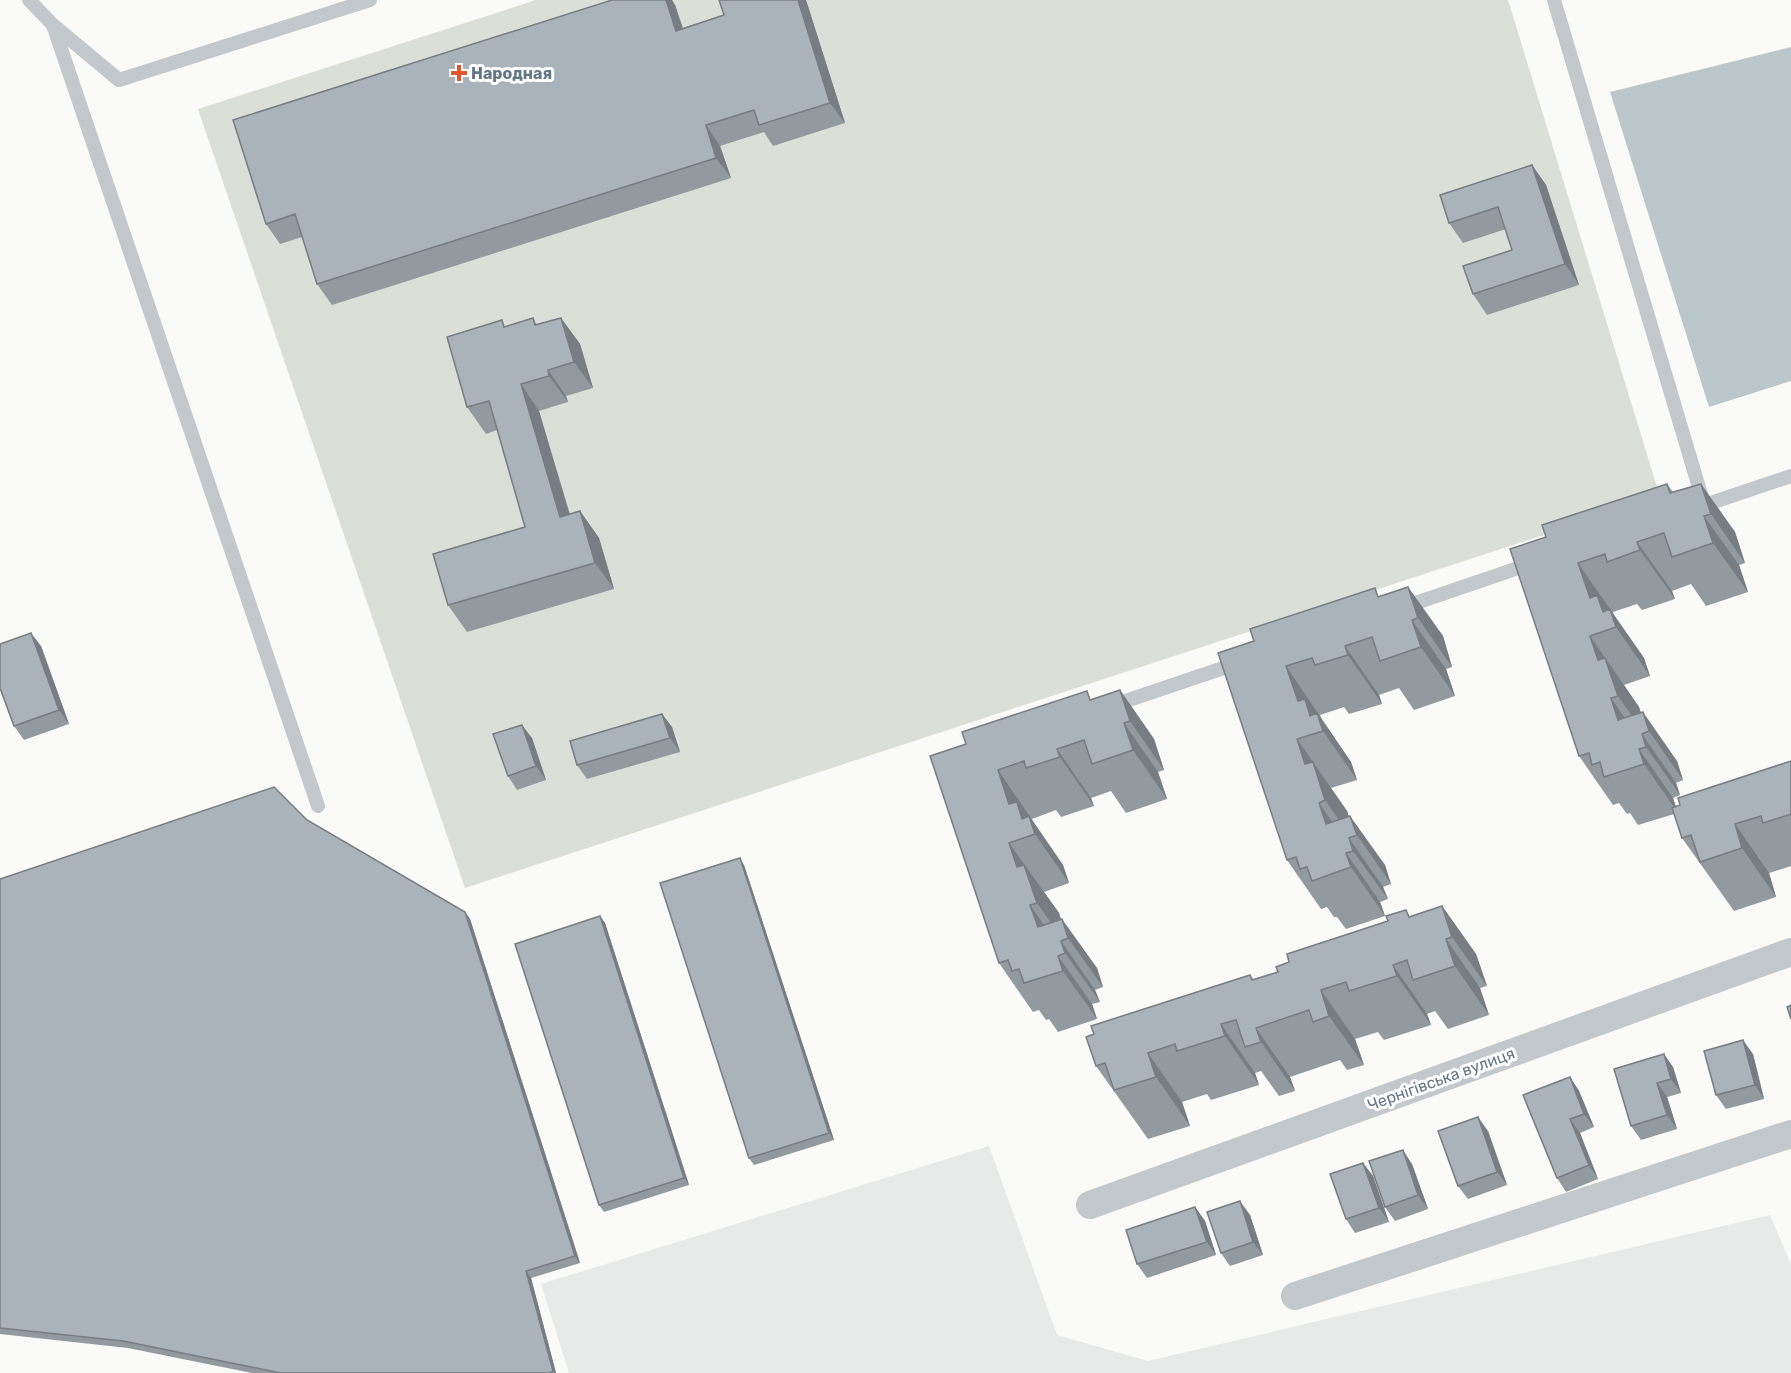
<svg xmlns="http://www.w3.org/2000/svg" width="1791" height="1373" viewBox="0 0 1791 1373" font-family="Rubik,sans-serif">
<rect width="100%" height="100%" fill="#fafaf8"/>
<path fill="#e8e9e9" d="M 989,1146 L 1057,1335 L 1148,1361 L 1770,1215 L 1791,1265 L 1791,1373 L 569,1373 L 541,1284 Z"/>
<path fill="#dadfd7" d="M 536,0 L 1508,0 L 1660,497 L 465,888 L 198,109 Z"/>
<path fill="#bbc7cb" d="M 1791,47 L 1791,381 L 1709,407 L 1610,92 Z"/>
<g fill="none" stroke-linecap="round" stroke-linejoin="round">
<path stroke="#c3c8cc" stroke-width="14" d="M 29,0 L 53,25 L 119,80 L 370,0
M 1554,0 L 1703,501
M 53,25 L 318,806
M 1696,508 L 1791,476
M 1401,608 L 1533,563
M 1111,706 L 1241,662"/>
<path stroke="#c3c8cc" stroke-width="28" d="M 1090,1205 L 1791,952
M 1295,1296 L 1791,1134"/>
</g>
<path fill="#929a9f" d="M 719,0 L 806,0 L 845,123 L 773,146 L 764,132 L 720,146 L 731,178 L 332,305 L 317,284 L 302,237 L 280,244 L 266,224 L 675,5 L 683,28 L 724,15 Z
M 1532,165 L 1546,185 L 1579,285 L 1487,315 L 1473,294 L 1512,250 L 1506,229 L 1463,243 L 1449,223 Z
M 533,318 L 537,325 L 561,318 L 580,344 L 593,388 L 566,396 L 568,402 L 539,411 L 570,514 L 580,511 L 599,538 L 614,589 L 467,632 L 448,605 L 525,527 L 497,430 L 486,434 L 467,407 L 506,326 Z
M 1667,484 L 1673,492 L 1701,484 L 1735,532 L 1745,563 L 1739,565 L 1748,592 L 1706,606 L 1691,584 L 1672,591 L 1675,599 L 1642,610 L 1637,604 L 1613,612 L 1614,615 L 1644,658 L 1650,676 L 1624,685 L 1639,707 L 1641,713 L 1677,761 L 1683,780 L 1676,783 L 1680,795 L 1673,798 L 1676,807 L 1791,761 L 1791,866 L 1769,873 L 1776,897 L 1734,911 L 1682,838 L 1674,814 L 1638,825 L 1630,813 L 1627,814 L 1619,803 L 1613,805 L 1579,756 L 1546,537 Z
M 1408,587 L 1443,636 L 1452,667 L 1446,669 L 1455,696 L 1414,710 L 1399,688 L 1379,695 L 1382,704 L 1349,714 L 1344,707 L 1320,715 L 1322,720 L 1351,762 L 1357,780 L 1331,788 L 1347,811 L 1349,817 L 1385,865 L 1391,884 L 1383,887 L 1388,899 L 1380,902 L 1385,916 L 1346,929 L 1337,917 L 1334,917 L 1327,907 L 1321,909 L 1287,860 L 1254,641 Z
M 41,646 L 69,724 L 24,740 L 14,726 Z
M 1120,690 L 1154,739 L 1164,770 L 1158,772 L 1167,799 L 1126,813 L 1111,791 L 1091,798 L 1094,806 L 1061,817 L 1056,810 L 1032,819 L 1033,822 L 1063,865 L 1069,883 L 1044,892 L 1059,913 L 1061,920 L 1097,968 L 1103,987 L 1095,990 L 1100,1002 L 1092,1004 L 1097,1019 L 1058,1032 L 1049,1019 L 1046,1020 L 1039,1010 L 1033,1012 L 999,963 L 966,744 Z
M 662,714 L 672,727 L 680,752 L 587,779 L 577,765 Z
M 532,738 L 546,780 L 517,790 L 508,776 Z
M 307,820 L 465,912 L 470,919 L 580,1263 L 531,1278 L 556,1373 L 252,1373 L 128,1348 L 0,1334 L 0,879 Z
M 744,865 L 834,1140 L 754,1165 L 749,1158 Z
M 1442,906 L 1476,954 L 1487,986 L 1480,988 L 1489,1015 L 1448,1029 L 1435,1011 L 1427,1014 L 1431,1025 L 1384,1040 L 1378,1032 L 1355,1039 L 1364,1065 L 1347,1070 L 1340,1060 L 1290,1077 L 1295,1091 L 1279,1096 L 1261,1071 L 1255,1073 L 1259,1085 L 1211,1100 L 1207,1094 L 1182,1102 L 1190,1126 L 1148,1139 L 1096,1066 L 1250,975 L 1254,980 L 1278,972 L 1289,962 L 1411,916 Z
M 600,916 L 605,923 L 689,1185 L 604,1212 L 599,1205 Z
M 1753,1054 L 1764,1099 L 1726,1109 L 1716,1095 Z
M 1673,1067 L 1681,1093 L 1667,1097 L 1677,1129 L 1641,1140 L 1631,1126 L 1614,1069 Z
M 1570,1077 L 1579,1091 L 1594,1127 L 1580,1133 L 1598,1179 L 1566,1192 L 1557,1178 Z
M 1488,1131 L 1507,1185 L 1468,1199 L 1458,1186 Z
M 1363,1163 L 1373,1176 L 1389,1222 L 1355,1233 L 1346,1219 Z
M 1412,1164 L 1428,1209 L 1395,1221 L 1385,1207 Z
M 1195,1207 L 1205,1221 L 1216,1255 L 1147,1278 L 1137,1264 Z
M 1250,1215 L 1263,1255 L 1230,1266 L 1221,1253 Z"/>
<path fill="#777d82" d="M 666,0 L 672,0 L 675,5 L 690,51 L 676,31 Z
M 798,0 L 806,0 L 845,123 L 830,103 Z
M 706,125 L 720,146 L 731,178 L 716,158 Z
M 1532,165 L 1546,185 L 1579,285 L 1565,264 Z
M 561,318 L 580,344 L 593,388 L 574,362 Z
M 548,370 L 566,396 L 568,402 L 549,376 Z
M 521,384 L 539,411 L 578,544 L 560,517 Z
M 1701,484 L 1735,532 L 1745,563 L 1711,514 Z
M 580,511 L 599,538 L 614,589 L 595,563 Z
M 1704,516 L 1739,565 L 1748,592 L 1713,543 Z
M 1637,542 L 1672,591 L 1675,599 L 1640,550 Z
M 1578,563 L 1644,658 L 1650,676 L 1616,627 L 1590,598 Z
M 1408,587 L 1443,636 L 1452,667 L 1418,618 Z
M 1412,620 L 1446,669 L 1455,696 L 1421,647 Z
M 31,633 L 41,646 L 69,724 L 59,710 Z
M 1590,636 L 1639,707 L 1647,732 L 1644,733 L 1618,696 L 1598,660 Z
M 1345,646 L 1379,695 L 1382,704 L 1348,655 Z
M 1286,666 L 1351,762 L 1357,780 L 1323,731 L 1298,701 Z
M 1120,690 L 1154,739 L 1164,770 L 1130,721 Z
M 1611,698 L 1645,747 L 1639,749 L 1673,798 L 1678,813 L 1644,764 L 1618,720 Z
M 1643,712 L 1677,761 L 1683,780 L 1649,731 Z
M 662,714 L 672,727 L 680,752 L 670,738 Z
M 1124,723 L 1158,772 L 1167,799 L 1133,750 Z
M 522,725 L 532,738 L 546,780 L 536,766 Z
M 1642,734 L 1676,783 L 1680,795 L 1646,747 Z
M 1297,739 L 1347,811 L 1355,836 L 1351,837 L 1325,800 L 1305,764 Z
M 1057,749 L 1091,798 L 1094,806 L 1060,757 Z
M 998,770 L 1063,865 L 1069,883 L 1035,834 L 1009,804 Z
M 1319,803 L 1352,851 L 1346,853 L 1380,902 L 1385,916 L 1351,867 L 1326,824 Z
M 1350,816 L 1385,865 L 1391,884 L 1357,835 Z
M 1735,824 L 1769,873 L 1776,897 L 1742,848 Z
M 1349,838 L 1383,887 L 1388,899 L 1353,851 Z
M 1009,843 L 1059,913 L 1067,939 L 1063,940 L 1037,903 L 1017,867 Z
M 740,858 L 744,865 L 834,1140 L 829,1133 Z
M 1030,905 L 1064,954 L 1058,956 L 1092,1004 L 1097,1019 L 1063,971 L 1038,927 Z
M 1442,906 L 1476,954 L 1487,986 L 1452,937 Z
M 465,912 L 470,919 L 580,1263 L 575,1256 Z
M 600,916 L 605,923 L 689,1185 L 684,1178 Z
M 1062,919 L 1097,968 L 1103,987 L 1068,938 Z
M 1446,939 L 1480,988 L 1489,1015 L 1455,966 Z
M 1061,941 L 1095,990 L 1100,1002 L 1065,953 Z
M 1393,965 L 1427,1014 L 1431,1025 L 1397,976 Z
M 1321,990 L 1355,1039 L 1364,1065 L 1329,1016 Z
M 1221,1024 L 1255,1073 L 1259,1085 L 1225,1036 Z
M 1256,1028 L 1290,1077 L 1295,1091 L 1261,1042 Z
M 1743,1040 L 1753,1054 L 1764,1099 L 1755,1085 Z
M 1148,1053 L 1182,1102 L 1190,1126 L 1156,1077 Z
M 1664,1054 L 1673,1067 L 1681,1093 L 1671,1079 Z
M 1570,1077 L 1579,1091 L 1594,1127 L 1584,1114 Z
M 1657,1083 L 1667,1097 L 1677,1129 L 1667,1115 Z
M 1478,1117 L 1488,1131 L 1507,1185 L 1497,1172 Z
M 1570,1119 L 1580,1133 L 1598,1179 L 1589,1165 Z
M 1403,1150 L 1412,1164 L 1428,1209 L 1418,1195 Z
M 1363,1163 L 1373,1176 L 1389,1222 L 1379,1208 Z
M 1240,1201 L 1250,1215 L 1263,1255 L 1253,1242 Z
M 1195,1207 L 1205,1221 L 1216,1255 L 1207,1242 Z
M 526,1271 L 531,1278 L 556,1373 L 554,1373 L 553,1371 Z"/>
<path fill="#aab3b9" stroke="#777d82" stroke-width="1.5" d="M 612,0 L 666,0 L 676,31 L 724,15 L 719,0 L 798,0 L 830,103 L 759,125 L 754,110 L 706,125 L 716,158 L 317,284 L 295,214 L 266,224 L 233,120 Z
M 1532,165 L 1565,264 L 1473,294 L 1463,266 L 1512,250 L 1498,207 L 1449,223 L 1440,195 Z
M 533,318 L 535,325 L 561,318 L 574,362 L 548,370 L 549,376 L 521,384 L 560,517 L 580,511 L 595,563 L 448,605 L 433,554 L 525,527 L 489,401 L 467,407 L 447,337 L 502,320 L 504,327 Z
M 1667,484 L 1670,493 L 1701,484 L 1711,514 L 1704,516 L 1713,543 L 1672,557 L 1664,533 L 1637,542 L 1640,550 L 1607,562 L 1605,554 L 1578,563 L 1590,598 L 1597,595 L 1603,612 L 1610,609 L 1616,627 L 1590,636 L 1598,660 L 1605,658 L 1618,696 L 1611,698 L 1618,720 L 1643,712 L 1649,731 L 1642,734 L 1646,747 L 1639,749 L 1644,764 L 1604,777 L 1600,762 L 1592,765 L 1589,753 L 1579,756 L 1510,549 L 1546,537 L 1542,525 Z
M 1408,587 L 1418,618 L 1412,620 L 1421,647 L 1380,661 L 1372,637 L 1345,646 L 1348,655 L 1315,665 L 1312,658 L 1286,666 L 1298,701 L 1305,699 L 1310,716 L 1317,713 L 1323,731 L 1297,739 L 1305,764 L 1313,762 L 1325,800 L 1319,803 L 1326,824 L 1350,816 L 1357,835 L 1349,838 L 1353,851 L 1346,853 L 1351,867 L 1312,881 L 1307,867 L 1300,869 L 1296,857 L 1287,860 L 1218,653 L 1254,641 L 1250,629 L 1375,588 L 1378,597 Z
M 31,633 L 59,710 L 14,726 L 0,688 L 0,644 Z
M 1120,690 L 1130,721 L 1124,723 L 1133,750 L 1092,764 L 1084,740 L 1057,749 L 1060,757 L 1026,768 L 1024,761 L 998,770 L 1009,804 L 1017,802 L 1022,819 L 1029,816 L 1035,834 L 1009,843 L 1017,867 L 1024,865 L 1037,903 L 1030,905 L 1038,927 L 1062,919 L 1068,938 L 1061,941 L 1065,953 L 1058,956 L 1063,971 L 1024,983 L 1019,969 L 1012,971 L 1008,960 L 999,963 L 930,756 L 966,744 L 962,732 L 1087,691 L 1090,700 Z
M 662,714 L 670,738 L 577,765 L 570,741 Z
M 522,725 L 536,766 L 508,776 L 493,734 Z
M 1791,761 L 1791,814 L 1763,823 L 1761,816 L 1735,824 L 1742,848 L 1700,862 L 1691,835 L 1682,838 L 1672,808 L 1680,805 L 1678,798 Z
M 274,787 L 307,820 L 465,912 L 575,1256 L 526,1271 L 553,1371 L 549,1373 L 281,1373 L 123,1341 L 0,1328 L 0,879 Z
M 740,858 L 829,1133 L 749,1158 L 660,883 Z
M 1442,906 L 1452,937 L 1446,939 L 1455,966 L 1413,980 L 1407,960 L 1393,965 L 1397,976 L 1349,991 L 1346,982 L 1321,990 L 1329,1016 L 1313,1022 L 1309,1010 L 1256,1028 L 1261,1042 L 1245,1047 L 1236,1020 L 1221,1024 L 1225,1036 L 1177,1051 L 1175,1044 L 1148,1053 L 1156,1077 L 1114,1090 L 1105,1063 L 1096,1066 L 1086,1037 L 1094,1034 L 1091,1026 L 1250,975 L 1252,980 L 1278,972 L 1276,967 L 1289,962 L 1287,954 L 1388,921 L 1386,916 L 1406,910 L 1409,917 Z
M 600,916 L 684,1178 L 599,1205 L 515,944 Z
M 1791,1005 L 1791,1019 L 1787,1007 Z
M 1743,1040 L 1755,1085 L 1716,1095 L 1704,1051 Z
M 1664,1054 L 1671,1079 L 1657,1083 L 1667,1115 L 1631,1126 L 1614,1069 Z
M 1570,1077 L 1584,1114 L 1570,1119 L 1589,1165 L 1557,1178 L 1523,1095 Z
M 1478,1117 L 1497,1172 L 1458,1186 L 1438,1131 Z
M 1403,1150 L 1418,1195 L 1385,1207 L 1369,1161 Z
M 1363,1163 L 1379,1208 L 1346,1219 L 1330,1174 Z
M 1240,1201 L 1253,1242 L 1221,1253 L 1207,1212 Z
M 1195,1207 L 1207,1242 L 1137,1264 L 1126,1230 Z"/>
<path fill="#e4572e" stroke="#fff" stroke-width="2" d="M456 64h6v6h6v6h-6v6h-6v-6h-6v-6h6z"/>
<g text-anchor="middle" dominant-baseline="central" stroke-width="6" stroke-linejoin="round" paint-order="stroke">
<g font-size="16" font-weight="bold" fill="#657683" stroke="#fff" text-anchor="start">
<text x="471" y="73">Народная</text>
</g>
<g font-size="16" fill="#657683" stroke="#fff">
<text transform="translate(1441 1079) rotate(-20)">Чернігівська вулиця</text>
</g>
</g>
</svg>
